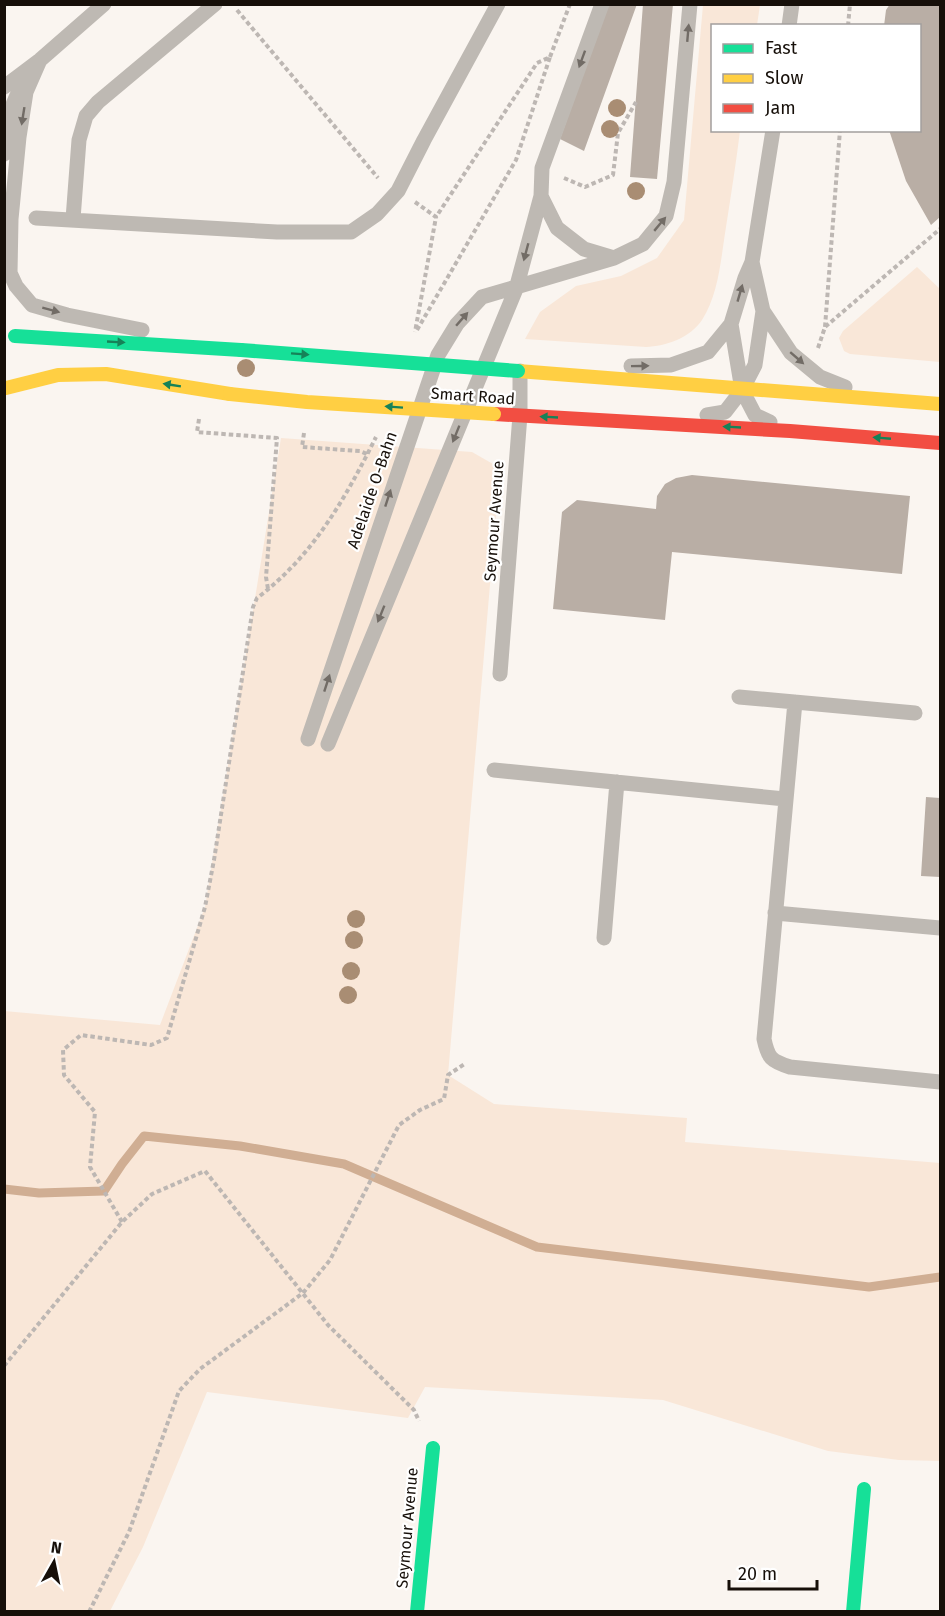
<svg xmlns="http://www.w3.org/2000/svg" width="945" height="1616" viewBox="0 0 945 1616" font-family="'Fira Sans',sans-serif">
<rect width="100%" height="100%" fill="#faf5f0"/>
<path fill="#f9e7d8" d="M 703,5 L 760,5 L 757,25 L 712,26 L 712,130 L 740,131 C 736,163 731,195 726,227 C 721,257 719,294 702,320 C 690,338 666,346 646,347 L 525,339 L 540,312 L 576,286 L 621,276 L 657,258 L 684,220 Z
M 917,267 L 940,289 L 940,362 L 850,354 L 844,351 L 839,338 L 843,331 Z
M 281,438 L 472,452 L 500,468 L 448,1075 L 494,1104 L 687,1118 L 685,1142 L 940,1163 L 940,1461 L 899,1460 L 828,1451 L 663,1400 L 425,1387 L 408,1418 L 207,1392 L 143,1547 L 110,1611 L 5,1611 L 4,1011 L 160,1025 L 205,907 Z"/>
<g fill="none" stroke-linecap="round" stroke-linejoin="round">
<path stroke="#d0ae93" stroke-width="9" d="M 4,1189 L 39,1193 L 104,1191 L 122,1164 L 144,1136 L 240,1146 L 344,1164 L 537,1247 L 869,1287 L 940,1277"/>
</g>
<path fill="#b9aea5" d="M 608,4 L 637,4 L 584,151 L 560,139 Z
M 643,4 L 673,4 L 657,179 L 630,177 Z
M 890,4 L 940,4 L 940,217 L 931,225 L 906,181 L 889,130 L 920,130 L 920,26 L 884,26 L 886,10 Z
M 692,475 L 910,496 L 902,574 L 672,552 L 665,620 L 553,609 L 562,512 L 577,500 L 656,509 L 657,496 L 665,484 L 676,478 Z
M 926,797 L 940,798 L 940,877 L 921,876 Z"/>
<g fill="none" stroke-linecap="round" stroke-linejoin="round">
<path stroke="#bdb7b3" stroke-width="4" stroke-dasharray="4.5 3" stroke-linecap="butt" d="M 237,10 L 378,178
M 848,26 L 850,4
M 550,57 L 570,4
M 564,178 L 585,187 L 613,175 L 618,133 L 636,102
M 415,202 L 436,217 L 415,332
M 825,327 L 840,130
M 417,330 L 516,160 L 550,57 L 537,63 L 436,217
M 818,348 L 825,327 L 940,229
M 199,419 L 197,432 L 277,438 L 266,577 L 268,589
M 304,433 L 302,447 L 360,451 L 367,454
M 122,1222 L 90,1167 L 95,1112 L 64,1075 L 63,1050 L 81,1035 L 151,1045 L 167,1038 L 205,907 L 214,860 L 253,607 L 257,598 C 313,556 345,499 376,437
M 4,1366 L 122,1222 L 152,1194 L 205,1171 L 328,1325 L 414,1410 L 419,1421
M 89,1612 L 129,1532 L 179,1391 L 200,1369 L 303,1293 L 330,1260 L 399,1125 L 420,1110 L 444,1099 L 448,1075 L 466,1063"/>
<path stroke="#beb9b3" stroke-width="15" d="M 602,4 L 542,168 L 541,196 L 557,228 L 584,249 L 614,258
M 789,26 L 792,4
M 40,60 L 26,92 L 19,137 L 11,219 L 10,273 L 16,286 L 32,305 L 67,315 L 142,330
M 4,87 L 40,60 L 104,4
M 4,154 C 8,122 8,107 26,80
M 36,218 L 277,232 L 351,232 L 377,214 L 398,191 L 424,140 L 498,4
M 73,219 L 79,140 L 86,116 L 98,102 L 215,4
M 752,262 L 763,311 L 791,353 L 820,377 L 845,387
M 731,324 L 742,390 L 755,415 L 770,422
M 631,366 L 671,365 L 708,352 L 731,324 L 745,278 L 752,262 L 773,130
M 707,415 L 725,412 L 742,390 L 755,365 L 763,311
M 500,674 L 520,415 L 520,371
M 739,697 L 915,713
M 795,702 L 764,1039 C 768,1058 771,1061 790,1067 L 940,1082
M 308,739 L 438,355 L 457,324 L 482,297 L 614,258 L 643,244 L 666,216 L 674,182 L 690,4
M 328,744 L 516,289 L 541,196
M 494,770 L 785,799
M 775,913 L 940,928
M 604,938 L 617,782"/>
<path stroke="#16e098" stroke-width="14" d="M 15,336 L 241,350
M 417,1612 L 433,1448
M 853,1612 L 864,1489"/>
<path stroke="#ffcf43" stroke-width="14" d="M 518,371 L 940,404
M 6,388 L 58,375 L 106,374 L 230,394"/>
<path stroke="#f24e42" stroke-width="14" d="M 494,414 L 790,431 L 940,443"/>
<path stroke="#16e098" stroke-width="14" d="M 241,350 L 518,371"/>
<path stroke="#ffcf43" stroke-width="14" d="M 230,394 L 307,402 L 494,414"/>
</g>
<g fill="#a98d73">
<circle cx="617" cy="108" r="9"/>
<circle cx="610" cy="129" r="9"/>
<circle cx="636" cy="191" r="9"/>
<circle cx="246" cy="368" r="9"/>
<circle cx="356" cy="919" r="9"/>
<circle cx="354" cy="940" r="9"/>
<circle cx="351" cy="971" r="9"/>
<circle cx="348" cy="995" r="9"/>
</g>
<defs><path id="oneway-solid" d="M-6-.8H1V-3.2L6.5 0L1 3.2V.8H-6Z" transform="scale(1.5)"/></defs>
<g fill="#726c66">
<use href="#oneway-solid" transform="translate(688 33) rotate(-85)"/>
<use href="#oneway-solid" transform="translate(582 59) rotate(110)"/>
<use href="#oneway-solid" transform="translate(23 116) rotate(99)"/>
<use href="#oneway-solid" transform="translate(660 224) rotate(-50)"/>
<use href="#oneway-solid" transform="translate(526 252) rotate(105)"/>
<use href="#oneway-solid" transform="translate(740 293) rotate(-74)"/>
<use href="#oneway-solid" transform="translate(51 310) rotate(15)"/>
<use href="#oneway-solid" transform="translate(462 319) rotate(-49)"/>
<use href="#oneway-solid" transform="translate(797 358) rotate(41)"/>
<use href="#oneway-solid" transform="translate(640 366) rotate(-1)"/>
<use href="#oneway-solid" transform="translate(456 434) rotate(112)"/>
<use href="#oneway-solid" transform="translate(388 498) rotate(-72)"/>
<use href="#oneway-solid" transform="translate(381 614) rotate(112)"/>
<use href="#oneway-solid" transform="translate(327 683) rotate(-72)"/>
</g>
<g fill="#168258">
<use href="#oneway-solid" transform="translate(116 342) rotate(3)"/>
<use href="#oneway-solid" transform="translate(300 354) rotate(4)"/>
<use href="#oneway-solid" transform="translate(172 385) rotate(-171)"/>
<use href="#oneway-solid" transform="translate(394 407) rotate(-176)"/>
<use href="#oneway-solid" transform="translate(549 417) rotate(-177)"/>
<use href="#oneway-solid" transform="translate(732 427) rotate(-177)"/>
<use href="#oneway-solid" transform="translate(882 438) rotate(-175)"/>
</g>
<g text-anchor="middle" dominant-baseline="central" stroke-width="4.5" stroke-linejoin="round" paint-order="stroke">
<g font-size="16" fill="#160f09" stroke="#fff">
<text transform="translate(473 396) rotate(4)">Smart Road</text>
<text transform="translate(372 490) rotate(-71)">Adelaide O-Bahn</text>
<text transform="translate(494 521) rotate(-86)">Seymour Avenue</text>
<text transform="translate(407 1528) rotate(-85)">Seymour Avenue</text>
</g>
</g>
<rect width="945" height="1616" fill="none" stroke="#160f09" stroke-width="12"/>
<rect x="711" y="24" width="210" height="108" fill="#ffffff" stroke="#a29f9d" stroke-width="1.5"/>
<rect x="723" y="44" width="30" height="9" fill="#16e098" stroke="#a29f9d" stroke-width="1.5"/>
<text x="765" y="54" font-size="18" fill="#160f09">Fast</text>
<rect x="723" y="74" width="30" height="9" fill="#ffcf43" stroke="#a29f9d" stroke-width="1.5"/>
<text x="765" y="84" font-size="18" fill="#160f09">Slow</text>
<rect x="723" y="104" width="30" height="9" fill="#f24e42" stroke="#a29f9d" stroke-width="1.5"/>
<text x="765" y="114" font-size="18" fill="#160f09">Jam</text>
<g transform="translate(54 1562) rotate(9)" stroke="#ffffff" stroke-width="4.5" paint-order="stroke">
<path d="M0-4.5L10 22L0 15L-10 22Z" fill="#160f09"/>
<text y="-9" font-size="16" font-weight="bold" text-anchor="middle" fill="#160f09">N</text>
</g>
<path d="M729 1580v9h88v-9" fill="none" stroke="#160f09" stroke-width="3"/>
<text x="738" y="1580" font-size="18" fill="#160f09" stroke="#ffffff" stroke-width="4.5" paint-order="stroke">20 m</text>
</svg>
